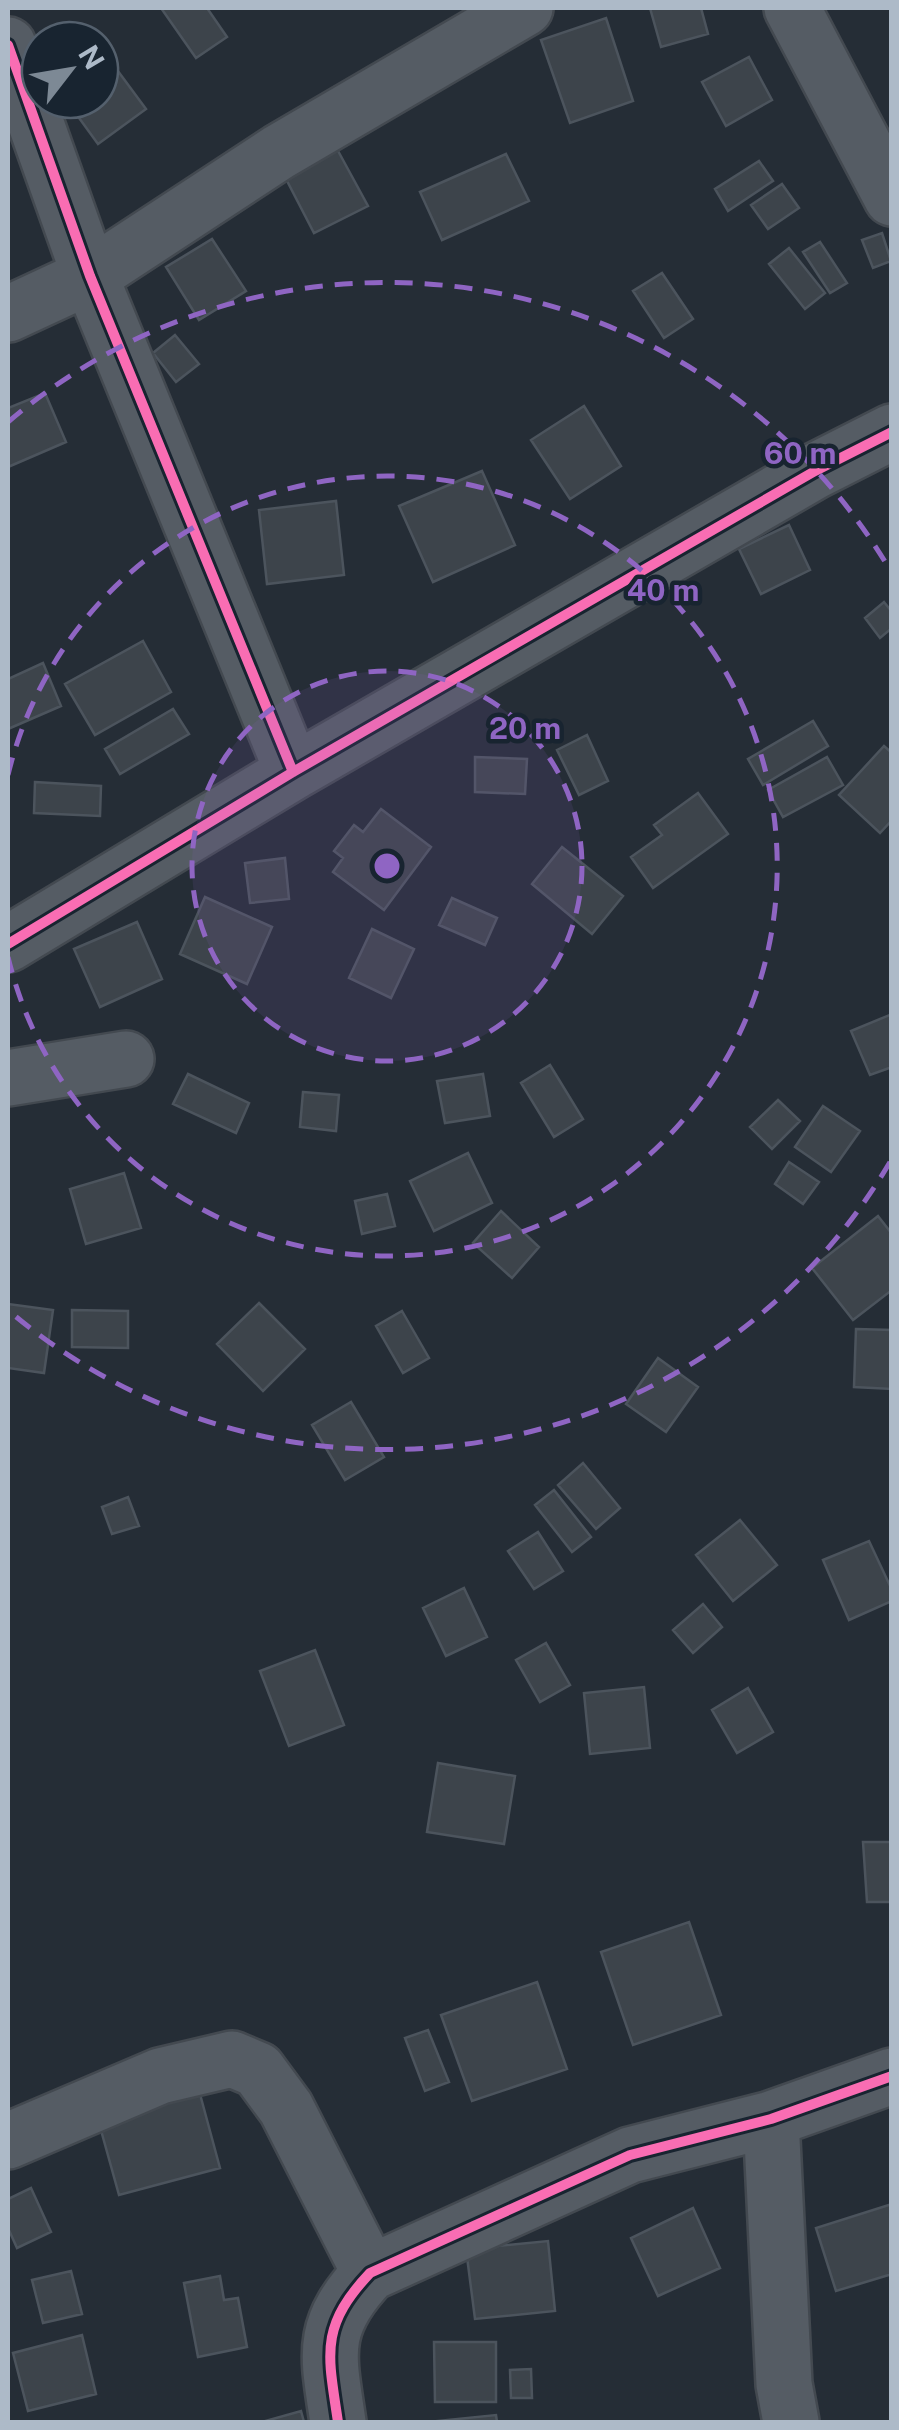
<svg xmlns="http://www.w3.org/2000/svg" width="899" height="2430" viewBox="0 0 899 2430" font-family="'Public Sans',sans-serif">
<rect width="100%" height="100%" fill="#252d36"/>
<path fill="#3d444b" stroke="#4c545d" stroke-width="2.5" d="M 161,8 L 207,8 L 227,37 L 196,58 Z
M 650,8 L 701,8 L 708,34 L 661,47 Z
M 606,18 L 633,101 L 570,123 L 541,40 Z
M 62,24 L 73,40 L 40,40 L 40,55 L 32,43 Z
M 749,57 L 772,100 L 726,126 L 702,82 Z
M 112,63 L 146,109 L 98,144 L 66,100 L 100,100 L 100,72 Z
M 337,149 L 368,206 L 314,233 L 285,177 Z
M 506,154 L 529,201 L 442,240 L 420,192 Z
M 759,161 L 773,181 L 728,211 L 715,189 Z
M 782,184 L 799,208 L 768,229 L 751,205 Z
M 882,233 L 891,261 L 873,268 L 862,240 Z
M 212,239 L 246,291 L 199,320 L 166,267 Z
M 820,242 L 847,283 L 830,293 L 803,252 Z
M 789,248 L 825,293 L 805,309 L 769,264 Z
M 662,273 L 693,319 L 664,338 L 633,291 Z
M 175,335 L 199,364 L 176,382 L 153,353 Z
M 45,393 L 66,442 L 8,467 L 8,408 Z
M 584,406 L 621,466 L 570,499 L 531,440 Z
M 482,471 L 515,545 L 433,582 L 399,506 Z
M 336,501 L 344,575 L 267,584 L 259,510 Z
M 789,525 L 810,570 L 761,594 L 739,549 Z
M 884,602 L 892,612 L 892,628 L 880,638 L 865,618 Z
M 143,641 L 171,692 L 95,735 L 65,684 Z
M 43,663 L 61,706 L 8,729 L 8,679 Z
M 173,709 L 189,734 L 120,774 L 105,749 Z
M 813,721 L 828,746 L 763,785 L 748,759 Z
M 587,735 L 608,781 L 579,795 L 557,750 Z
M 884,746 L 892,753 L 892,820 L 880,833 L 839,795 Z
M 475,757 L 527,759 L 525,794 L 475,792 Z
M 827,757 L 843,785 L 783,817 L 768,790 Z
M 35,782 L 101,786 L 100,816 L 34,813 Z
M 698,793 L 728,834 L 653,888 L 631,857 L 662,835 L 654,825 Z
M 381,809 L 431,847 L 384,910 L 333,872 L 343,858 L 334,851 L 354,825 L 363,832 Z
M 562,847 L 623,896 L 592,934 L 532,884 Z
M 285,858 L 289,899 L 250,903 L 245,863 Z
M 205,897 L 272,927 L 247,984 L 180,954 Z
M 452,898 L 497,918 L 485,945 L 439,925 Z
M 137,922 L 162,979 L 100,1007 L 74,949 Z
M 372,929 L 414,949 L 391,998 L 349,978 Z
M 892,1014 L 892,1067 L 870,1075 L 851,1031 Z
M 550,1065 L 583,1119 L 554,1137 L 521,1083 Z
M 188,1074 L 249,1103 L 236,1133 L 173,1104 Z
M 483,1074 L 490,1116 L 445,1123 L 437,1081 Z
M 303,1092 L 339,1095 L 336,1131 L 300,1127 Z
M 778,1100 L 800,1121 L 772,1149 L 750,1127 Z
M 823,1106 L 860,1131 L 831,1172 L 795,1147 Z
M 468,1153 L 492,1203 L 434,1231 L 410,1181 Z
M 789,1162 L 819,1182 L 803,1204 L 775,1184 Z
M 124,1173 L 141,1228 L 86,1244 L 70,1189 Z
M 387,1194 L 395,1226 L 362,1234 L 355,1201 Z
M 501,1211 L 539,1247 L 512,1278 L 473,1243 Z
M 878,1216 L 892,1234 L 892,1290 L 853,1320 L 812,1268 Z
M 259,1303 L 305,1349 L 263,1391 L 217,1344 Z
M 8,1304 L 53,1310 L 44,1373 L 8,1368 Z
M 72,1310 L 128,1311 L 128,1348 L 72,1347 Z
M 402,1311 L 429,1358 L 403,1373 L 376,1326 Z
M 856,1329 L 892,1330 L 892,1389 L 854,1387 Z
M 658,1358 L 698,1387 L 666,1432 L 626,1404 Z
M 351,1402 L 384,1457 L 345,1480 L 312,1425 Z
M 583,1463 L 620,1508 L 596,1529 L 558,1485 Z
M 554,1490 L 591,1537 L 572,1552 L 535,1505 Z
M 128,1497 L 139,1526 L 112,1534 L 102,1507 Z
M 740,1520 L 777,1565 L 733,1601 L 696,1555 Z
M 538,1532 L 563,1571 L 534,1589 L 508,1551 Z
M 869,1541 L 892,1590 L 892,1601 L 849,1620 L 823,1560 Z
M 464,1588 L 487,1637 L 446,1656 L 423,1608 Z
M 703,1604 L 722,1627 L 693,1653 L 673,1630 Z
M 546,1643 L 570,1685 L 540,1702 L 516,1660 Z
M 315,1650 L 344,1725 L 289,1746 L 260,1671 Z
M 644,1687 L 650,1748 L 590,1754 L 584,1693 Z
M 748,1688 L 773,1732 L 737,1753 L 712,1710 Z
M 438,1763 L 515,1776 L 504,1844 L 427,1832 Z
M 863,1842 L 892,1842 L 892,1902 L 867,1902 Z
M 689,1922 L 721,2015 L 633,2045 L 601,1952 Z
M 537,1982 L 567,2069 L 472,2101 L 441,2015 Z
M 428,2030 L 449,2082 L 425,2091 L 405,2038 Z
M 197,2083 L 220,2168 L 119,2195 L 99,2123 Z
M 31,2188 L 51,2232 L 17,2248 L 8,2228 L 8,2199 Z
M 892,2204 L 892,2274 L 836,2291 L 816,2228 Z
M 693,2208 L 720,2268 L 658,2296 L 631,2238 Z
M 548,2241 L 555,2311 L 475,2319 L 466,2249 Z
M 71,2271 L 82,2314 L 43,2323 L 32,2280 Z
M 220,2276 L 224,2300 L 238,2298 L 247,2347 L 198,2357 L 184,2283 Z
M 82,2335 L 96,2394 L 28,2411 L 13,2353 Z
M 434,2342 L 496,2342 L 496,2402 L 435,2402 Z
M 531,2369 L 532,2398 L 511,2398 L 510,2370 Z
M 301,2411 L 304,2422 L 262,2422 Z
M 496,2415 L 497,2422 L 428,2422 Z"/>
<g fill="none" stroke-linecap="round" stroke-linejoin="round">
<defs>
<path id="minor" d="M 792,8 L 892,198
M 8,45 L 90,276 L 293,772
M 8,314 L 90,276 L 279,152 L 525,8
M 8,944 L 293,772 L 815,471 L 892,432
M 8,1078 L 126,1059
M 771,2119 L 784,2384 L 791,2422
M 8,2141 L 160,2076 L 232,2059 L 258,2070 L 286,2108 L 370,2273
M 338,2422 C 328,2354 319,2327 370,2273 L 630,2155 L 771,2119 L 892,2076"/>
</defs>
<use href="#minor" stroke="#434950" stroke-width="60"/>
<use href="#minor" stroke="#555c64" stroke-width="55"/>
<defs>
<path id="cycleway" d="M 8,45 L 90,276 L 293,772
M 8,944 L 293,772 L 815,471 L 892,432
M 338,2422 C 328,2354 319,2327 370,2273 L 630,2155 L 771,2119 L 892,2076"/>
</defs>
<use href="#cycleway" stroke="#182430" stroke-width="16"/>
<use href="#cycleway" stroke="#f96db3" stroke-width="10"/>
</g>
<circle cx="387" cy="866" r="195" fill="#8f65c3" fill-opacity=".12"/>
<g fill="none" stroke="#8f65c3" stroke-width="5" stroke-dasharray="18 12">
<circle cx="387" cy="866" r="195"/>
<path d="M8 775A390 390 0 1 1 8 957"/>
<path d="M890 1162A584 584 0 0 1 8 1310M8 422A584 584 0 0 1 890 570"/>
</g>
<circle cx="387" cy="866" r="15" fill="#8f65c3" stroke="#182430" stroke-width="5"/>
<g font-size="30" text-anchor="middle" font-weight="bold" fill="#8f65c3" stroke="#182430" stroke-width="9" stroke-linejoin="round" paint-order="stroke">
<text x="800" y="464">60 m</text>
<text x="663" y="601">40 m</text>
<text x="525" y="739">20 m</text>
</g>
<rect width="899" height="2430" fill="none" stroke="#adbac8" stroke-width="20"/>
<g transform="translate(70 70) rotate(59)"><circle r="48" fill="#182430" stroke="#54606d" stroke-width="2.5"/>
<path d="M0-8L18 38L0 25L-18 38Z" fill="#7d8995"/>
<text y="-15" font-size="28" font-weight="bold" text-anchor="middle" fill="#adbac8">N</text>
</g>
</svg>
